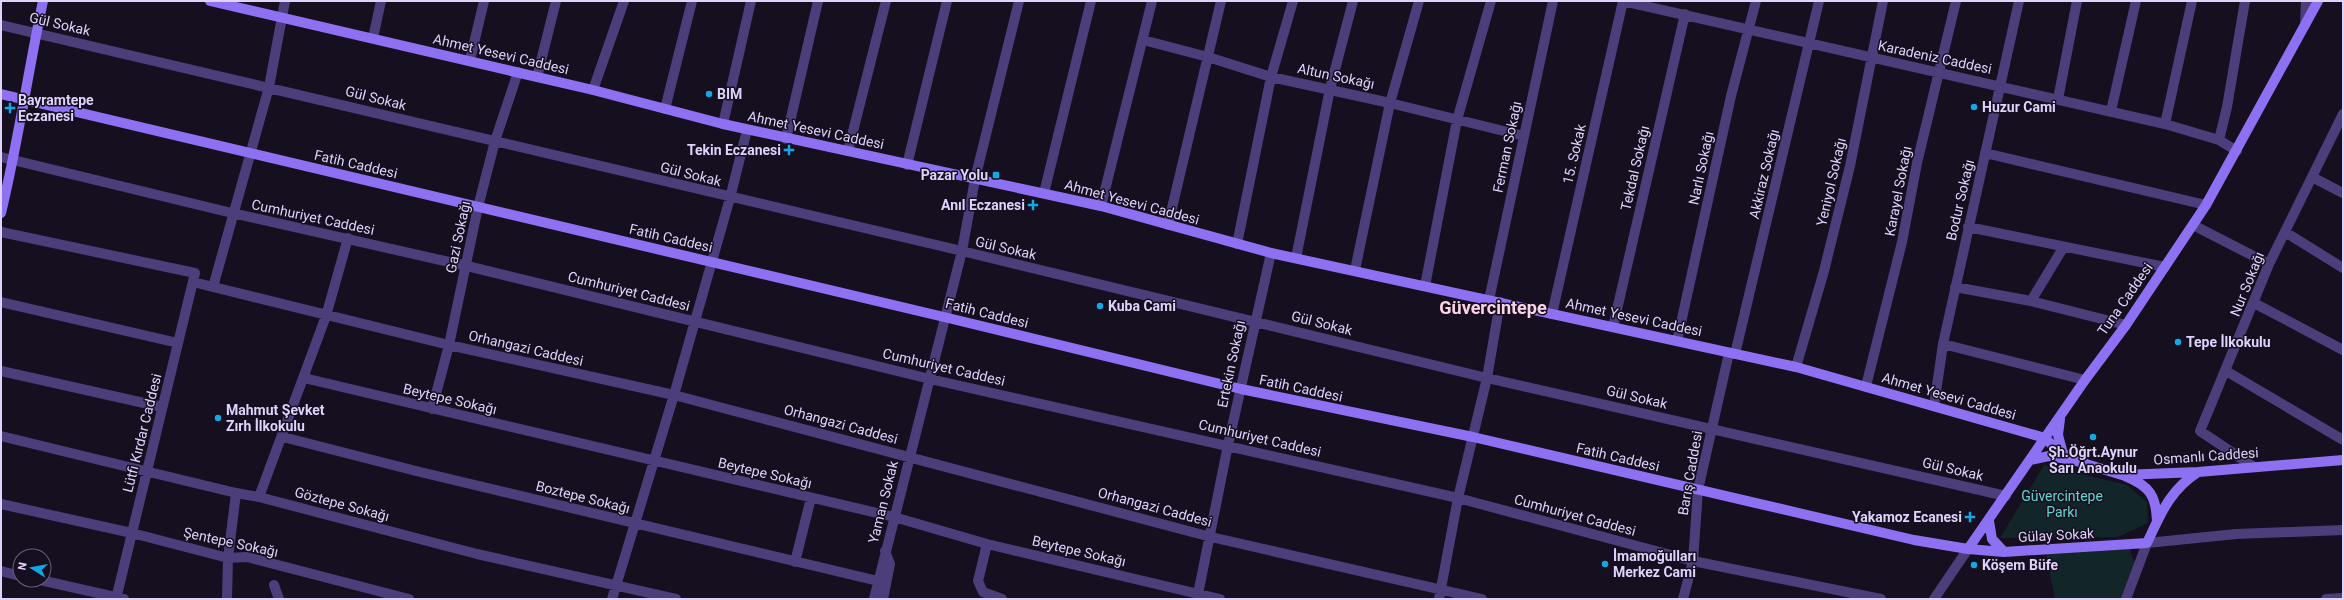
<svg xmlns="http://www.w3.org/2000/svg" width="2344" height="600" viewBox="0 0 2344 600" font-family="Roboto,sans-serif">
<rect width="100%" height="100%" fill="#150f20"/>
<path fill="#122629" d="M 2044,465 L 2127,485 L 2147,502 L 2148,523 L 2118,537 L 2000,538 Z
M 2045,548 L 2130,549 L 2135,565 L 2121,599 L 2055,599 Z"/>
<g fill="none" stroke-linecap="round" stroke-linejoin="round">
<path stroke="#4c3e7b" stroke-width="10" d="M 1623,1 L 2165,124 L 2219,140 L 2237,151
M 1,25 L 962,251 L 1487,378 L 2006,496
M 2305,25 L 2306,1
M 373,38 L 381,1
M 1143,40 L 1208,57 L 1271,77 L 1390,103 L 1524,136
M 470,60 L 484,1
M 537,77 L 556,1
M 593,90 L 624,1
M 2058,99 L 2077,1
M 665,109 L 692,1
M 2111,111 L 2136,1
M 723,124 L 751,1
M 2165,124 L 2192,1
M 786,139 L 818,1
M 2219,140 L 2227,107 L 2245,1
M 848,151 L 886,1
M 1985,153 L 2206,205
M 1,157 L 232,213 L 467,266 L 930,379 L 1458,498 L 1693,561 L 1881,599
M 907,165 L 947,1
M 2312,177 L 2343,193
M 1044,193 L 1091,1
M 1101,206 L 1152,1
M 1168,225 L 1221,1
M 2193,225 L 2269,264
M 1968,227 L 2165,267
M 1,232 L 195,273 L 116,599
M 2285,232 L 2343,268
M 1237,244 L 1271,77 L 1293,1
M 1296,258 L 1330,89 L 1353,1
M 1355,270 L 1390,103 L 1419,1
M 193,282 L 449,345 L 674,395 L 1211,537 L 1482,599
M 1425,286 L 1457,120 L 1491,1
M 213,287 L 269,87 L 285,1
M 1955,287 L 2031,301 L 2126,325
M 1489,300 L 1553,1
M 2031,301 L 2063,248
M 1,302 L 178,343
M 2254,303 L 2343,350
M 1552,314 L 1623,1
M 1613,327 L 1685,14
M 1677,341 L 1731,96 L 1756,1
M 1943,344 L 2085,380
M 1735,354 L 1819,1
M 1796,367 L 1824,271 L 1850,166 L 1883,1
M 1,371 L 162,407
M 2226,371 L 2343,440
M 304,378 L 894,517 L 987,544 L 1220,599
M 1866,386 L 1902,242 L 1917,163 L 1956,1
M 1934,406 L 1943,344 L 2019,1
M 432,409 L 449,345 L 478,207 L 495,141 L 518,72
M 1,436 L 236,493 L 259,497 L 477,554 L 676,599
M 283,437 L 416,471 L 878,581
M 2254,467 L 2200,431 L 2269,264 L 2343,114
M 259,497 L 326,316 L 348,238
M 1,504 L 132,533 L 228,558 L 247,557 L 409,599
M 2147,543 L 2236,534 L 2343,530
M 987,544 L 978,581 L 983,592 L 1002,599
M 795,562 L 811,498
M 1,571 L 20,576
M 40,580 L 124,599
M 274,585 L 279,599
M 227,599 L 228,558 L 236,493
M 612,599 L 674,395 L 730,198 L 747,130
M 874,599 L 962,251 L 975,179 L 1019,1
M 883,599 L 890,564 L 885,551
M 1197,599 L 1228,445 L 1271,253
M 1439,599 L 1458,498 L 1487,378 L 1500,302
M 2326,599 L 2343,598"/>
<path stroke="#4c3e7b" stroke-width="10" d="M 1683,599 L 1693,561 L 1698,490 L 1729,353
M 1934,599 L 1968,549
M 2126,599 L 2147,543"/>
<path stroke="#8e71f3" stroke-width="10" d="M 210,1 L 593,90 L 723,124 L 1101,206 L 1271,253 L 1796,367 L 2045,438 L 2055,448 L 2073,460
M 1,94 L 944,317 L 1241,389 L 1473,437 L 1914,540 L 1968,549 L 2004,552 L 2147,543 C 2161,513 2170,490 2198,472
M 1,213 C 18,143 28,72 43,1
M 2060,419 L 2058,435 L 2063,454
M 2030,460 L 2049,456 L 2073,460 L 2122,475 L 2198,472 L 2343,460
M 2125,476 C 2150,486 2156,496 2157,521
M 1989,521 L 1992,539 L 2004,552
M 1968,549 L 2085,380 L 2126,325 L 2206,205 L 2318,1"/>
</g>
<g fill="#13a7e6" stroke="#150f20" stroke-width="1.5">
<circle cx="709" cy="94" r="4"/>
<circle cx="1974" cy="107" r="4"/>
<path d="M8 102h4v4h4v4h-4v4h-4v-4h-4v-4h4z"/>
<path d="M787 144h4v4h4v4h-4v4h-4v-4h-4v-4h4z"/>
<rect x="992" y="171" width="8" height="8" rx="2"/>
<path d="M1031 199h4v4h4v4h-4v4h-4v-4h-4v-4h4z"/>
<circle cx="1100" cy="306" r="4"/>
<circle cx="2178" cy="342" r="4"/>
<circle cx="218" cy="418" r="4"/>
<circle cx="2093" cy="437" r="4"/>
<path d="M1968 511h4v4h4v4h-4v4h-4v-4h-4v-4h4z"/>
<circle cx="1605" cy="564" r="4"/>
<circle cx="1974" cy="565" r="4"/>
</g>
<g text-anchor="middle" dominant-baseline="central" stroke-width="3" stroke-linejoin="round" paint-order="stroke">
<g font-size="14" fill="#dfd2fb" stroke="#150f20">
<text transform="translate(60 24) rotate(13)">Gül Sokak</text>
<text transform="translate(501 54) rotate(13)">Ahmet Yesevi Caddesi</text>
<text transform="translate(1935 57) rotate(12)">Karadeniz Caddesi</text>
<text transform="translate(1336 76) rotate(12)">Altun Sokağı</text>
<text transform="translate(376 98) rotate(14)">Gül Sokak</text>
<text transform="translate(816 130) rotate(12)">Ahmet Yesevi Caddesi</text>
<text transform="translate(1507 147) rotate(-78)">Ferman Sokağı</text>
<text transform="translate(1574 154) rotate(-77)">15. Sokak</text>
<text transform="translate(356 164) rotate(13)">Fatih Caddesi</text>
<text transform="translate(1635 168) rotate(-77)">Tekdal Sokağı</text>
<text transform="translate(1701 168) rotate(-78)">Narlı Sokağı</text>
<text transform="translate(691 174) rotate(14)">Gül Sokak</text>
<text transform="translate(1764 174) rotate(-77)">Akkiraz Sokağı</text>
<text transform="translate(1831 182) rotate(-77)">Yeniyol Sokağı</text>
<text transform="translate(1898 191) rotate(-79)">Karayel Sokağı</text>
<text transform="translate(1960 200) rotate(-77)">Bodur Sokağı</text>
<text transform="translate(1132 202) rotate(15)">Ahmet Yesevi Caddesi</text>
<text transform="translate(313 217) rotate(12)">Cumhuriyet Caddesi</text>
<text transform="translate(458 237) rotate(-78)">Gazi Sokağı</text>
<text transform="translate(671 238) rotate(13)">Fatih Caddesi</text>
<text transform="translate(1006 248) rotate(13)">Gül Sokak</text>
<text transform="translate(2247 284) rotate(-68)">Nur Sokağı</text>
<text transform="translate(629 291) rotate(14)">Cumhuriyet Caddesi</text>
<text transform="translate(2125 299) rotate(-55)">Tuna Caddesi</text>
<text transform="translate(987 313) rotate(14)">Fatih Caddesi</text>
<text transform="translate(1634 317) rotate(12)">Ahmet Yesevi Caddesi</text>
<text transform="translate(1322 323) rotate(14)">Gül Sokak</text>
<text transform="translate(526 348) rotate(13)">Orhangazi Caddesi</text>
<text transform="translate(1231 364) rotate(-78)">Ertekin Sokağı</text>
<text transform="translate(944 367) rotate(13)">Cumhuriyet Caddesi</text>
<text transform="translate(1301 388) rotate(12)">Fatih Caddesi</text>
<text transform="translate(1949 396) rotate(16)">Ahmet Yesevi Caddesi</text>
<text transform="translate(1637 397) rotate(13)">Gül Sokak</text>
<text transform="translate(450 399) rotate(13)">Beytepe Sokağı</text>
<text transform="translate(841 424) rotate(15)">Orhangazi Caddesi</text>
<text transform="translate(142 433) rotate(-76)">Lütfi Kırdar Caddesi</text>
<text transform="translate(1260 438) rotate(13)">Cumhuriyet Caddesi</text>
<text transform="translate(2206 456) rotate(-4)">Osmanlı Caddesi</text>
<text transform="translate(1618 457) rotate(13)">Fatih Caddesi</text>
<text transform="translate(1953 469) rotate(13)">Gül Sokak</text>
<text transform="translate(765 473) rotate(13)">Beytepe Sokağı</text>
<text transform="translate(1690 473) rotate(-80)">Barış Caddesi</text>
<text transform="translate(583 497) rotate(14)">Boztepe Sokağı</text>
<text transform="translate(883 502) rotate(-76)">Yaman Sokak</text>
<text transform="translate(342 504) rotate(15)">Göztepe Sokağı</text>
<text transform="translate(1155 507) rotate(15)">Orhangazi Caddesi</text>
<text transform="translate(1575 515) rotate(15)">Cumhuriyet Caddesi</text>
<text transform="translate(2056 535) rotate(-3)">Gülay Sokak</text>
<text transform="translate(231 542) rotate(12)">Şentepe Sokağı</text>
<text transform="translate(1079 551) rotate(13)">Beytepe Sokağı</text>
</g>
<g font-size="14" font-weight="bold" fill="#dfd2fb" stroke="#150f20" text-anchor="start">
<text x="717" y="94">BIM</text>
<text x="18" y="100">Bayramtepe<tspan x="18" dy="16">Eczanesi</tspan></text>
<text x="1982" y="107">Huzur Cami</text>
<text x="781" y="150" text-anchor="end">Tekin Eczanesi</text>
<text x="988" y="175" text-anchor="end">Pazar Yolu</text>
<text x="1025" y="205" text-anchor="end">Anıl Eczanesi</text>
<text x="1108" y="306">Kuba Cami</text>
<text x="2186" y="342">Tepe İlkokulu</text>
<text x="226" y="410">Mahmut Şevket<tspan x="226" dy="16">Zırh İlkokulu</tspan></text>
<text x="2093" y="452" text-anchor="middle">Şh.Öğrt.Aynur<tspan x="2093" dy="16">Sarı Anaokulu</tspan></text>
<text x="1962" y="517" text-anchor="end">Yakamoz Ecanesi</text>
<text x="1613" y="556">İmamoğulları<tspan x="1613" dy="16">Merkez Cami</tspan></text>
<text x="1982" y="565">Köşem Büfe</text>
</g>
<g font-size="14" fill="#64d5cf" stroke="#150f20">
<text x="2062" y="496">Güvercintepe<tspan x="2062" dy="16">Parkı</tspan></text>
</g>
<g font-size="18" font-weight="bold" fill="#fbd3e5" stroke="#150f20">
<text x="1493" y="307">Güvercintepe</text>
</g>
</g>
<rect width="2344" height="600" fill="none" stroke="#dfd2fb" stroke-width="4"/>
<g transform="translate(32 568) rotate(281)"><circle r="19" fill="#150f20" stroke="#665d78"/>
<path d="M0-3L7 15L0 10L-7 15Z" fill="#13a7e6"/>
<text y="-6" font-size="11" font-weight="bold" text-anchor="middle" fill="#dfd2fb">N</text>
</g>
</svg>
